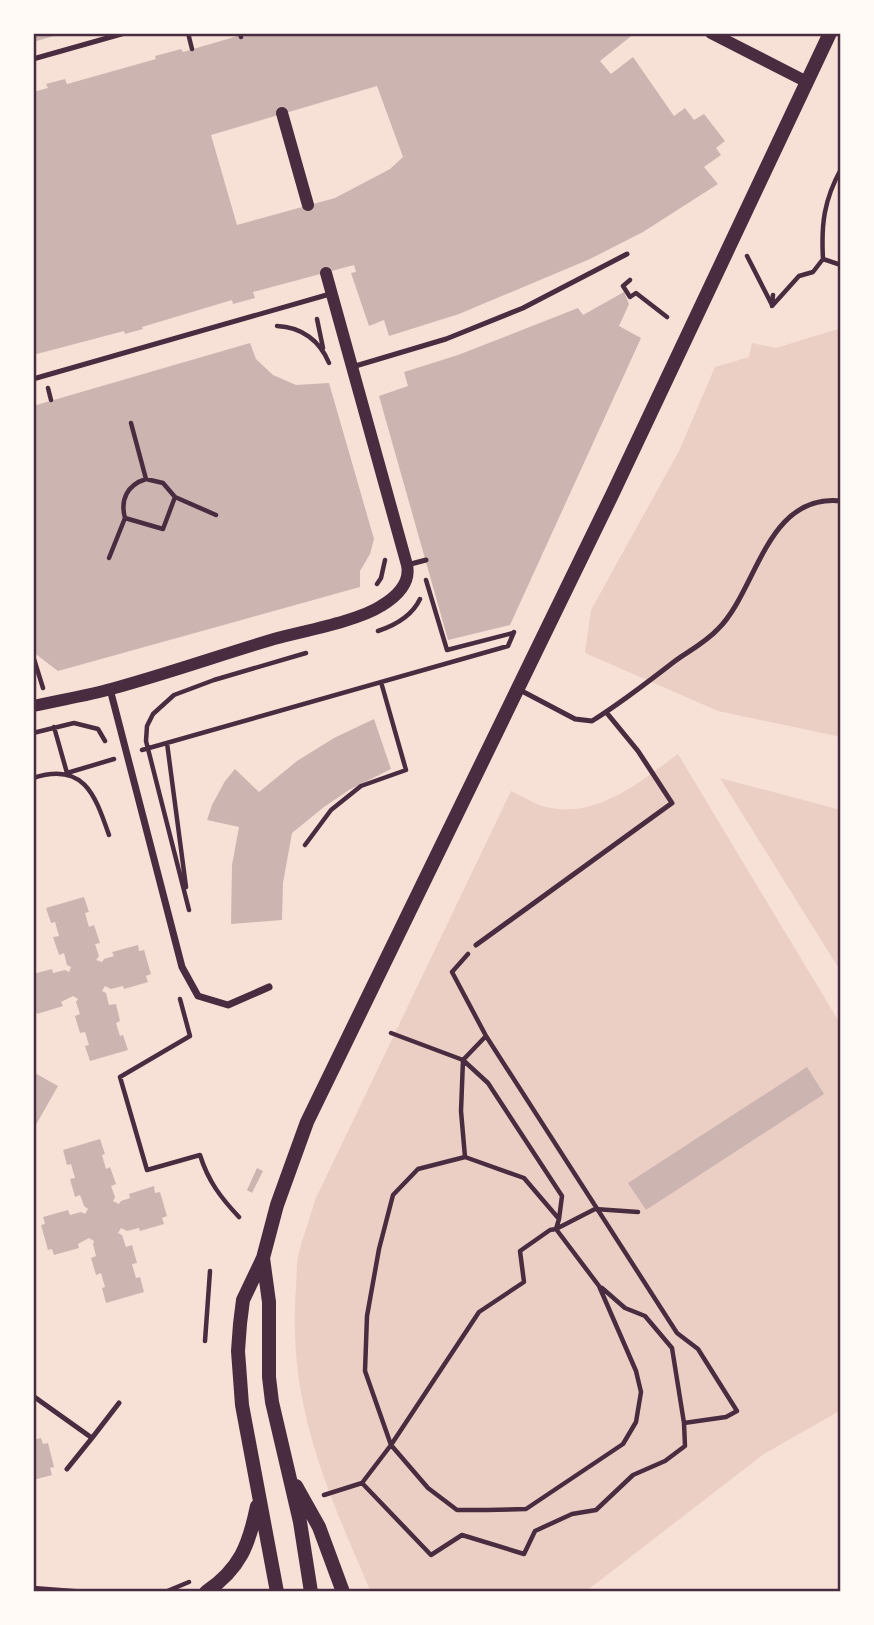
<svg xmlns="http://www.w3.org/2000/svg" width="874" height="1625" viewBox="0 0 874 1625" font-family="Georgia,serif">
<rect width="100%" height="100%" fill="#f7e1d7"/>
<path fill="#ebcfc5" d="M 841,328 L 841,737 L 718,711 L 585,653 L 591,610 L 679,451 L 715,367 L 749,357 L 752,343 L 776,348 Z
M 678,754 L 841,1025 L 841,1410 L 764,1454 L 585,1592 L 371,1592 C 327,1490 287,1403 296,1289 C 297,1278 296,1267 298,1257 C 302,1238 310,1219 315,1200 L 511,791 C 522,796 534,804 546,807 C 598,819 639,782 678,754 Z
M 720,778 L 841,810 L 841,972 Z"/>
<path fill="#ccb4b1" fill-rule="evenodd" d="M 33,33 L 61,33 L 61,34 L 33,42 Z
M 248,33 L 635,33 L 600,61 L 611,74 L 633,57 L 674,116 L 685,108 L 694,120 L 704,114 L 725,141 L 716,148 L 721,155 L 704,167 L 718,184 L 643,232 L 590,259 L 459,314 L 389,336 L 384,320 L 369,326 L 351,273 L 356,272 L 354,265 L 253,292 L 255,298 L 233,304 L 232,300 L 142,327 L 143,329 L 125,334 L 124,331 L 33,355 L 33,92 L 48,88 L 46,84 L 65,79 L 67,84 L 156,59 L 155,56 L 181,49 L 183,52 ZM 377,86 L 403,157 L 390,169 L 335,198 L 237,225 L 211,135 Z
M 624,292 L 629,304 L 619,326 L 641,338 L 510,625 L 448,640 L 379,396 L 408,386 L 404,372 L 458,355 L 578,308 L 583,315 Z
M 250,343 L 256,359 L 273,375 L 296,385 L 329,383 L 374,539 L 370,554 L 360,571 L 360,587 L 58,671 L 33,652 L 33,406 Z
M 374,719 L 391,769 L 349,790 L 324,807 L 292,833 L 283,883 L 282,920 L 231,924 L 232,865 L 239,827 L 207,820 L 212,805 L 225,781 L 235,769 L 259,792 L 297,761 L 334,738 Z
M 84,897 L 89,912 L 85,913 L 89,927 L 94,925 L 100,943 L 95,944 L 99,956 L 96,960 L 102,962 L 104,959 L 114,956 L 112,952 L 138,945 L 139,951 L 144,950 L 151,974 L 146,976 L 148,982 L 124,989 L 123,986 L 111,989 L 105,986 L 102,991 L 106,993 L 109,1005 L 116,1004 L 120,1021 L 116,1023 L 120,1036 L 123,1035 L 128,1050 L 90,1061 L 85,1046 L 89,1045 L 85,1032 L 80,1033 L 75,1016 L 80,1014 L 76,1002 L 78,999 L 73,996 L 61,1002 L 63,1006 L 37,1014 L 35,1007 L 33,1008 L 33,974 L 52,969 L 53,973 L 65,970 L 69,972 L 71,967 L 67,965 L 64,953 L 59,955 L 53,937 L 59,936 L 55,922 L 51,923 L 46,908 Z
M 807,1067 L 824,1094 L 646,1210 L 628,1183 Z
M 33,1072 L 58,1086 L 33,1130 Z
M 100,1139 L 105,1154 L 102,1155 L 106,1169 L 110,1167 L 116,1184 L 111,1186 L 115,1197 L 113,1201 L 119,1204 L 121,1201 L 130,1198 L 129,1194 L 154,1186 L 155,1193 L 160,1192 L 167,1216 L 162,1218 L 164,1224 L 140,1231 L 139,1228 L 127,1231 L 121,1228 L 118,1233 L 122,1235 L 126,1247 L 132,1245 L 137,1263 L 132,1264 L 136,1278 L 140,1277 L 144,1292 L 106,1303 L 102,1288 L 105,1287 L 101,1273 L 96,1275 L 91,1258 L 96,1256 L 93,1244 L 94,1241 L 89,1238 L 78,1244 L 79,1248 L 54,1255 L 52,1249 L 48,1250 L 41,1225 L 45,1224 L 43,1217 L 68,1210 L 70,1215 L 81,1212 L 85,1214 L 88,1209 L 84,1206 L 80,1195 L 75,1197 L 70,1179 L 75,1178 L 71,1164 L 67,1165 L 63,1150 Z
M 257,1168 L 263,1171 L 252,1193 L 247,1190 Z
M 41,1438 L 43,1444 L 48,1443 L 54,1467 L 50,1468 L 52,1475 L 33,1480 L 33,1440 Z"/>
<g fill="none" stroke-linecap="round" stroke-linejoin="round">
<path stroke="#4a2c40" stroke-width="4.5" d="M 188,33 L 192,49
M 240,33 L 241,37
M 841,169 C 824,200 821,224 823,259 L 841,265
M 747,256 L 772,305
M 630,280 L 623,286 L 630,297 L 636,293 L 667,317
M 773,295 L 772,306 L 799,276 L 813,272 L 823,259
M 317,319 L 323,348
M 277,326 C 302,327 320,341 329,363
M 48,388 L 51,400
M 131,423 L 146,479
M 146,479 L 163,483 L 175,497 L 163,529 L 125,518 C 120,500 127,485 146,479 Z
M 175,497 L 216,515
M 109,558 L 125,518
M 426,580 L 447,650 L 513,633
M 377,584 L 381,578 L 385,560
M 378,631 C 396,625 412,616 420,599
M 33,656 L 43,688
M 54,727 L 67,773 L 114,759
M 33,733 L 74,723 L 98,729 L 105,741
M 167,743 L 186,887
M 142,750 L 508,646 L 514,632
M 33,778 C 84,761 95,795 109,835
M 305,845 L 331,810 L 361,786 L 406,770 L 381,682
M 189,910 L 146,741 L 147,726 L 153,714 L 174,695 L 214,680 L 306,653
M 180,999 L 190,1036 L 120,1077 L 147,1170 L 200,1155 C 208,1181 221,1198 239,1217
M 391,1033 L 463,1060 L 488,1083 L 562,1196 L 559,1219
M 465,1157 L 461,1111 L 463,1060 L 486,1036 L 452,972 L 468,954
M 602,1288 L 625,1308 L 645,1316 L 672,1348 L 684,1423
M 205,1341 L 210,1271
M 362,1483 L 391,1445 L 365,1371 L 367,1316 L 379,1249 L 393,1195 L 418,1169 L 465,1157 L 524,1178 L 559,1219 L 556,1229 L 599,1286 L 636,1371 L 641,1392 L 636,1422 L 623,1444 L 526,1509 L 487,1510 L 457,1510 L 428,1488 L 391,1445 L 479,1312 L 524,1282 L 520,1251 L 550,1230 L 556,1229 L 595,1209 L 638,1212
M 324,1495 L 362,1483 L 431,1555 L 462,1535 L 524,1554 L 535,1531 L 572,1514 L 596,1510 L 633,1475 L 665,1461 L 685,1446 L 684,1423 L 726,1417 L 737,1411 L 698,1349 L 677,1333 L 486,1036
M 33,1588 L 86,1592
M 165,1592 L 189,1582"/>
<path stroke="#4a2c40" stroke-width="5" d="M 33,59 L 125,33
M 352,367 L 446,339 L 523,308 L 627,254
M 33,379 L 330,294
M 407,565 L 426,560
M 518,689 L 575,719 L 592,721 C 621,703 648,682 675,661 C 689,651 706,642 718,629 C 757,591 766,493 841,501
M 476,945 L 672,803 L 638,751 L 606,712
M 33,1396 L 92,1438 L 119,1403
M 67,1469 L 92,1438"/>
<path stroke="#4a2c40" stroke-width="7" d="M 110,689 L 182,967 L 198,996 L 228,1005 L 269,987"/>
<path stroke="#4a2c40" stroke-width="12" d="M 711,33 L 807,82
M 282,113 L 308,205
M 33,706 C 59,700 86,696 111,689 C 166,674 220,655 274,639 C 303,631 358,621 381,606 C 396,597 411,584 407,565 L 326,273"/>
<path stroke="#4a2c40" stroke-width="14" d="M 263,1258 L 269,1302 L 269,1377 L 272,1402 L 300,1522 L 311,1592
M 296,1486 L 319,1527 L 343,1592
M 206,1592 C 240,1569 249,1545 257,1506
M 277,1592 L 242,1405 L 238,1351 L 240,1324 L 243,1300 L 263,1258 L 277,1205 L 307,1122 L 612,495 L 830,33"/>
</g>
<rect width="874" height="1625" fill="none" stroke="#fffaf5" stroke-width="70"/>
<rect x="35" y="35" width="804" height="1555" fill="none" stroke="#4a2c40" stroke-width="2.5"/>
</svg>
